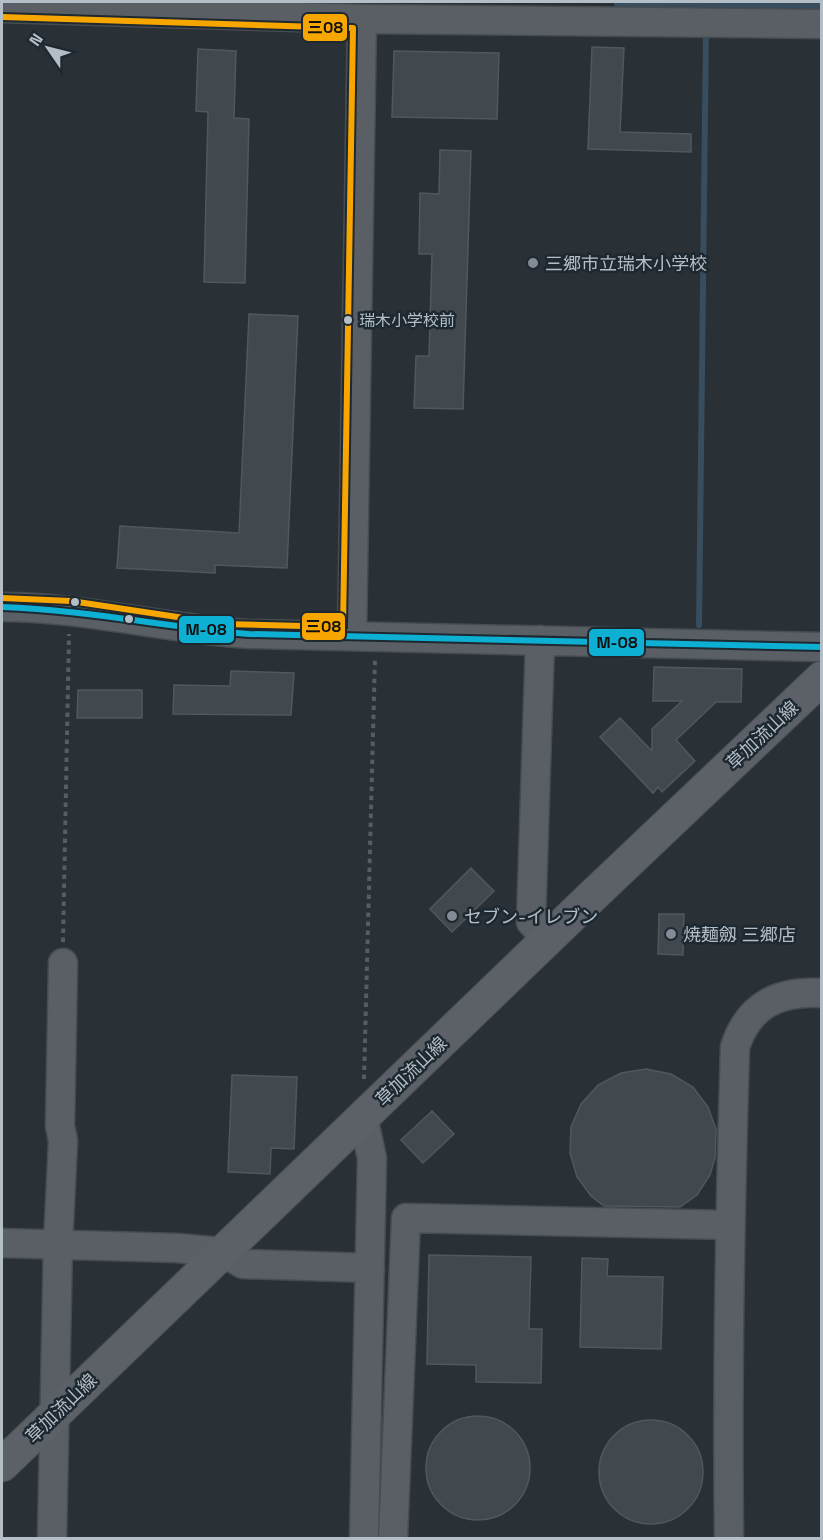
<svg xmlns="http://www.w3.org/2000/svg" width="823" height="1540" viewBox="0 0 823 1540" font-family="'Space Grotesk','Noto Sans JP',sans-serif">
<rect width="100%" height="100%" fill="#293036"/>
<g fill="none" stroke-linecap="round" stroke-linejoin="round">
<path stroke="#384d5d" stroke-width="6" d="M 714,4 L 716,2
M 699,625 L 706,31"/>
<path stroke="#384d5d" stroke-width="36" d="M 632,2 L 822,7"/>
</g>
<path fill="#42494e" stroke="#51585d" stroke-width="1.5" d="M 592,47 L 624,48 L 620,132 L 691,134 L 691,152 L 588,149 Z
M 198,49 L 236,51 L 234,118 L 249,119 L 245,283 L 204,282 L 208,112 L 196,111 Z
M 394,51 L 499,53 L 497,119 L 392,117 Z
M 440,150 L 471,151 L 463,409 L 414,408 L 416,356 L 429,356 L 432,254 L 419,254 L 420,193 L 439,194 Z
M 249,314 L 298,316 L 287,568 L 215,565 L 215,573 L 117,568 L 120,526 L 239,533 Z
M 654,667 L 742,669 L 741,702 L 716,702 L 676,740 L 695,761 L 662,792 L 658,787 L 653,793 L 600,737 L 620,718 L 652,751 L 652,729 L 682,701 L 653,701 Z
M 231,671 L 294,673 L 291,715 L 173,714 L 174,685 L 230,686 Z
M 78,690 L 142,690 L 142,718 L 77,718 Z
M 471,868 L 494,891 L 452,932 L 430,909 Z
M 659,914 L 684,914 L 683,955 L 658,954 Z
M 646,1069 L 671,1074 L 693,1087 L 708,1107 L 716,1129 L 715,1158 L 710,1175 L 697,1195 L 680,1207 L 604,1206 L 591,1196 L 577,1177 L 570,1153 L 571,1127 L 581,1104 L 598,1085 L 621,1073 Z
M 232,1075 L 297,1077 L 294,1149 L 271,1148 L 270,1174 L 228,1172 Z
M 432,1111 L 454,1134 L 423,1163 L 401,1140 Z
M 429,1255 L 531,1257 L 529,1329 L 542,1329 L 541,1383 L 476,1382 L 476,1365 L 427,1364 Z
M 582,1258 L 608,1259 L 607,1276 L 663,1277 L 661,1349 L 580,1347 Z
M426 1468a52 52 0 1 1 104 0a52 52 0 1 1-104 0Z
M599 1472a52 52 0 1 1 104 0a52 52 0 1 1-104 0Z"/>
<g fill="none" stroke-linecap="round" stroke-linejoin="round">
<defs>
<path id="minor" d="M 2,8 L 362,19 L 822,24
M 2,607 C 85,607 166,629 249,634 L 822,647
M 352,636 L 362,19
M 540,640 L 531,922 L 547,939
M 363,1117 L 372,1158 L 364,1538
M 2,1243 L 177,1248 L 222,1252 L 243,1264 L 370,1268
M 52,1538 L 58,1244 L 63,1141 L 60,1126 L 63,963
M 393,1538 L 406,1218 L 729,1225
M 729,1538 C 727,1374 730,1211 735,1047 C 749,1004 779,991 822,993"/>
<path id="major" d="M 2,1465 L 584,904 L 822,678"/>
</defs>
<use href="#minor" stroke="#474c51" stroke-width="31"/>
<use href="#major" stroke="#474d53" stroke-width="35"/>
<path stroke="#575d61" stroke-width="4" stroke-dasharray="4.5 4.5" stroke-linecap="butt" d="M 63,942 L 69,634
M 364,1079 L 375,658"/>
<use href="#minor" stroke="#595f64" stroke-width="28"/>
<use href="#major" stroke="#5b6166" stroke-width="33"/>
<defs>
<path id="bus-1" d="M 2,607 C 85,610 166,627 249,634 L 822,647"/>
<path id="bus-2" d="M 2,17 L 353,28 L 343,627 L 224,624 L 71,601 L 2,598"/>
</defs>
<use href="#bus-1" stroke="#1d2830" stroke-width="10"/>
<use href="#bus-2" stroke="#1d2830" stroke-width="10"/>
<use href="#bus-1" stroke="#0dafd3" stroke-width="6"/>
<use href="#bus-2" stroke="#f7a600" stroke-width="6"/>
</g>
<g fill="#838c94" stroke="#1d2830" stroke-width="2">
<circle cx="533" cy="263" r="6"/>
<circle cx="452" cy="916" r="6"/>
<circle cx="671" cy="934" r="6"/>
</g>
<g fill="#b3bec7" stroke="#1d2830" stroke-width="2">
<circle cx="348" cy="320" r="5"/>
<circle cx="75" cy="602" r="5"/>
<circle cx="129" cy="619" r="5"/>
</g>
<g text-anchor="middle" dominant-baseline="central" stroke-width="5" stroke-linejoin="round" paint-order="stroke">
<g font-size="16" fill="#b3bec7" stroke="#1d2830" text-anchor="start">
<text x="359" y="320">瑞木小学校前</text>
</g>
<g font-size="18" fill="#b3bec7" stroke="#1d2830" text-anchor="start">
<text x="545" y="263">三郷市立瑞木小学校</text>
<text x="464" y="916">セブン-イレブン</text>
<text x="683" y="934">焼麺劔 三郷店</text>
</g>
<g font-size="18" fill="#b3bec7" stroke="#1d2830">
<text transform="translate(762 735) rotate(-43)">草加流山線</text>
<text transform="translate(411 1071) rotate(-44)">草加流山線</text>
<text transform="translate(61 1408) rotate(-44)">草加流山線</text>
</g>
</g>
<g stroke="#1d2830" stroke-width="2">
<rect x="302" y="13" width="46" height="29" rx="6" fill="#f7a600"/>
<rect x="301" y="612" width="45" height="29" rx="6" fill="#f7a600"/>
<rect x="178" y="615" width="57" height="29" rx="6" fill="#0dafd3"/>
<rect x="588" y="628" width="57" height="29" rx="6" fill="#0dafd3"/>
</g>
<g font-size="16" text-anchor="middle" font-weight="bold" fill="#111">
<text x="325" y="33">三08</text>
<text x="323" y="632">三08</text>
<text x="206" y="635">M-08</text>
<text x="617" y="648">M-08</text>
</g>
<rect width="823" height="1540" fill="none" stroke="#b3bec7" stroke-width="6"/>
<g transform="translate(48 48) rotate(305)" stroke="#1d2830" stroke-width="4.5" paint-order="stroke">
<path d="M0-4.5L10 22L0 15L-10 22Z" fill="#b3bec7"/>
<text y="-9" font-size="16" font-weight="bold" text-anchor="middle" fill="#b3bec7">N</text>
</g>
</svg>
